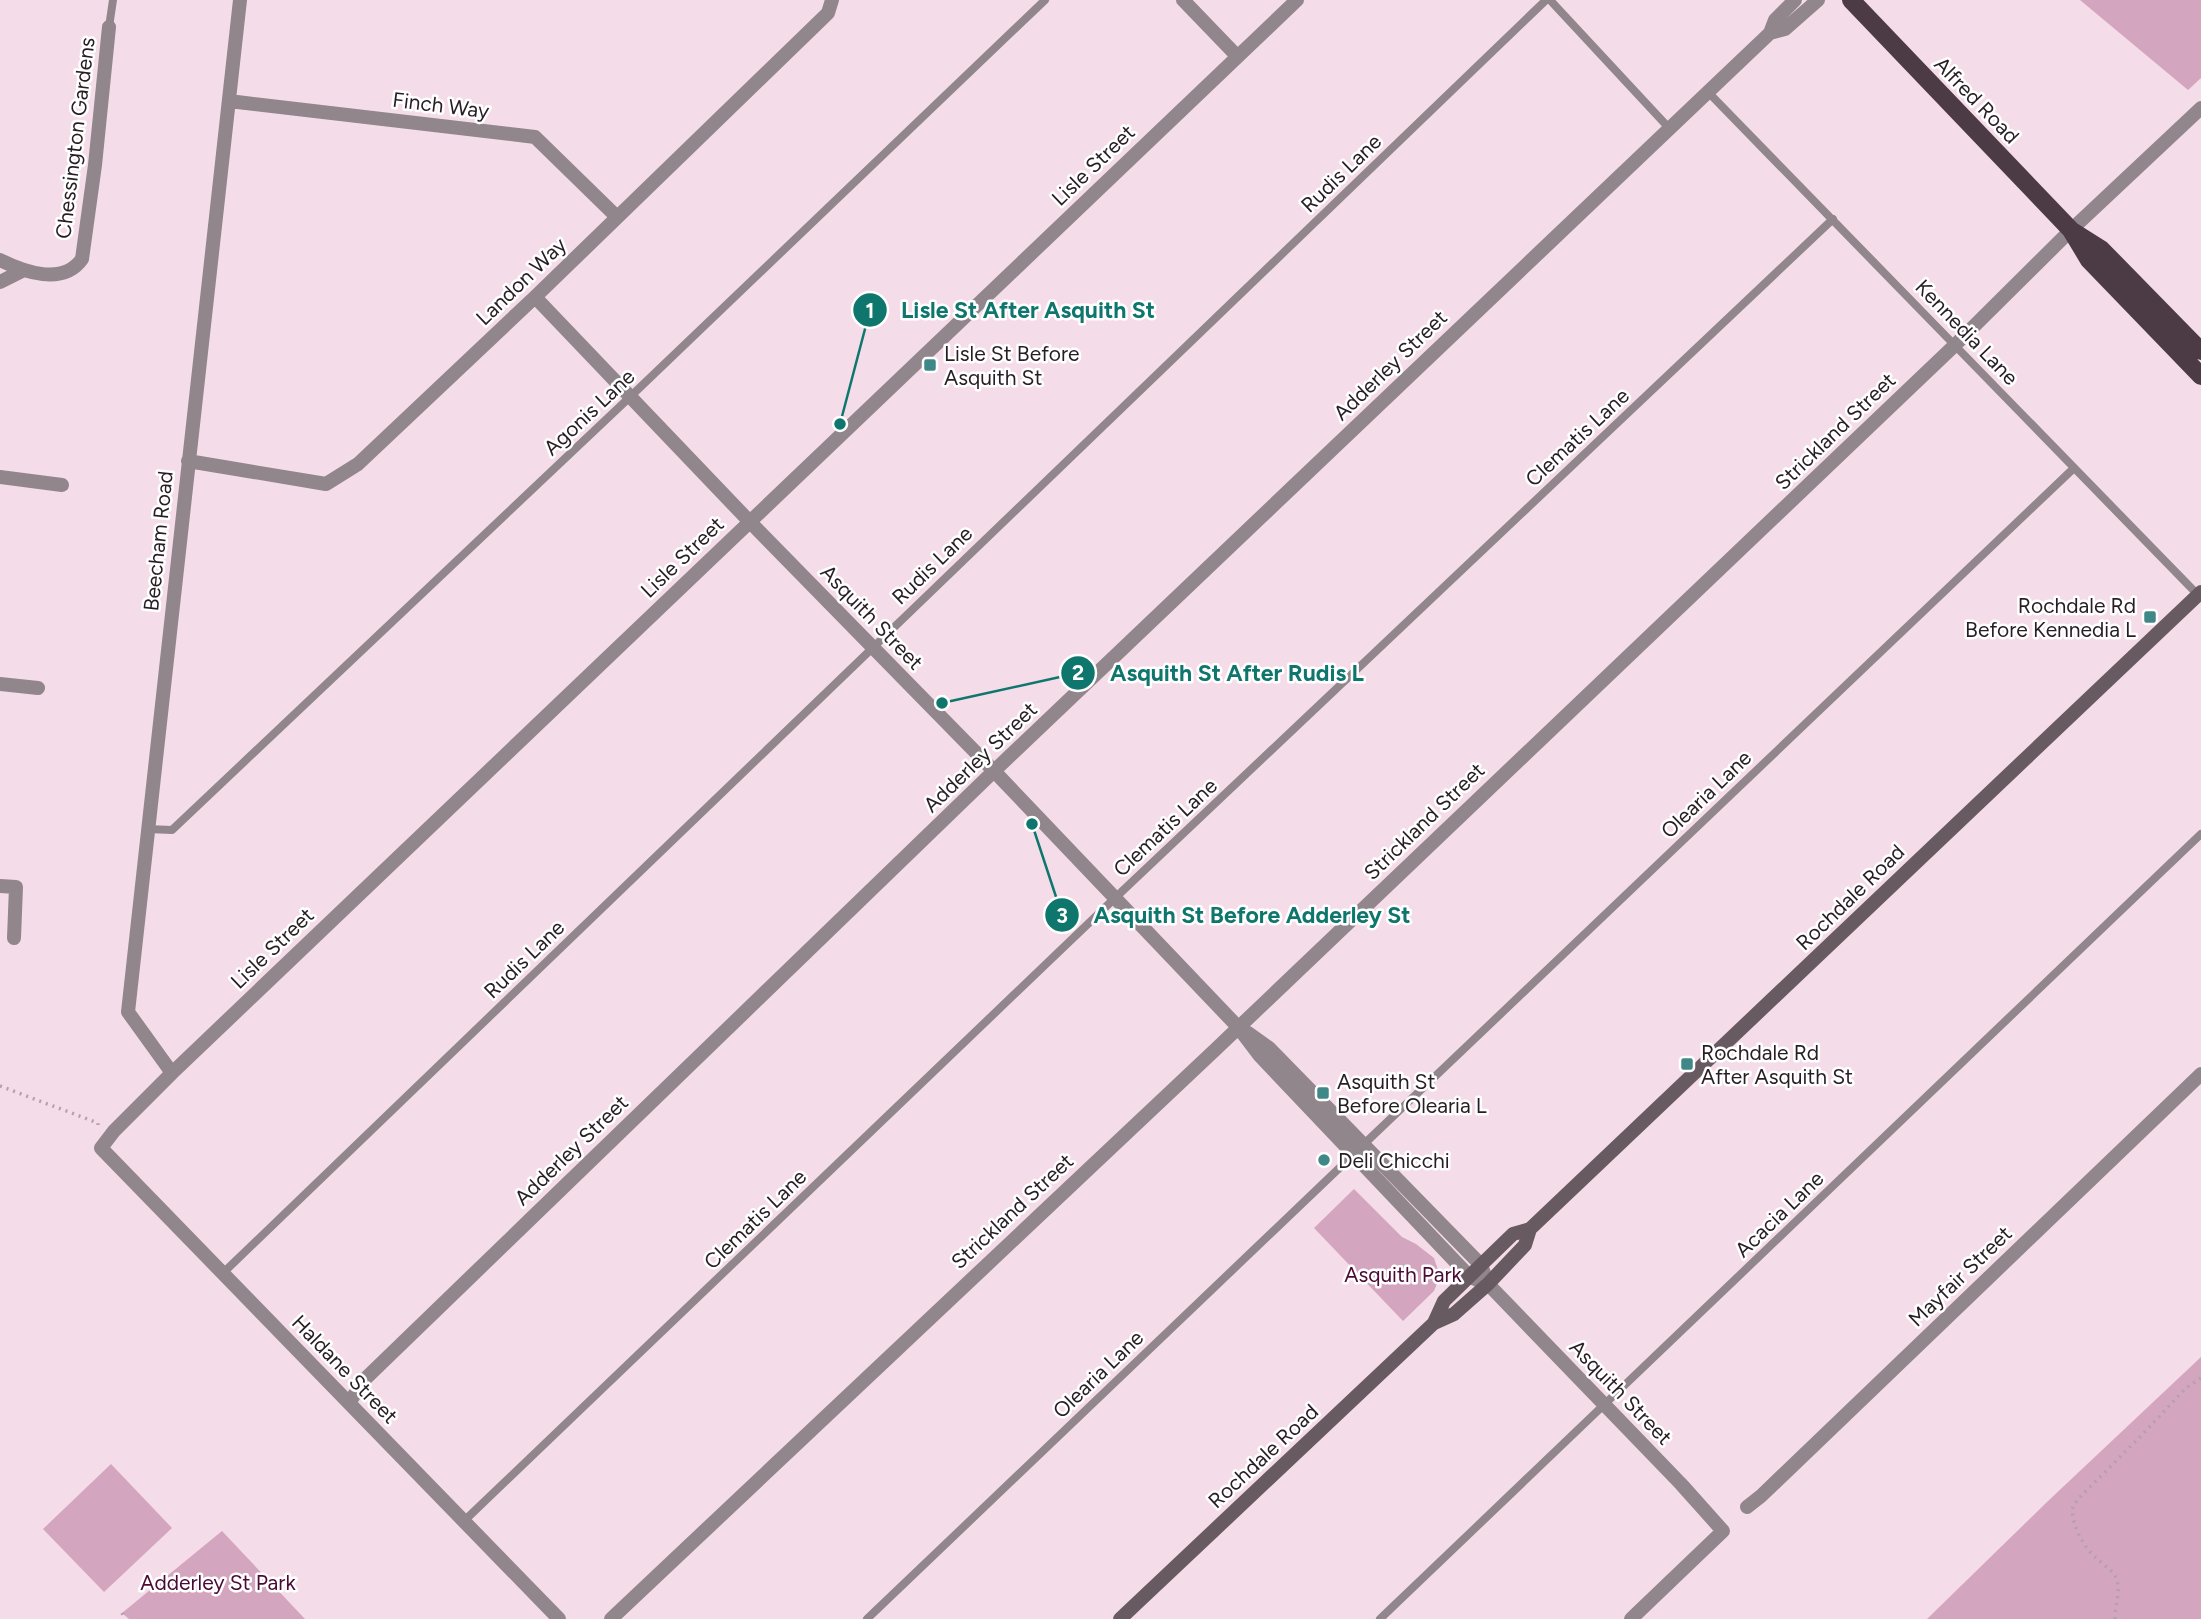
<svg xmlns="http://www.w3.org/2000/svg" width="2201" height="1619" viewBox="0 0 2201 1619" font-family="Figtree,sans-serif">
<rect width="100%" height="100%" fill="#f5dce9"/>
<path fill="#d4a5be" d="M 2080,0 L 2201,0 L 2201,78 L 2188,90 Z
M 1354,1189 L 1402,1237 L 1416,1244 L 1434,1258 L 1440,1276 L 1434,1291 L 1403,1321 L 1314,1228 Z
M 2201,1357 L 2201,1619 L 1927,1619 L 2047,1502 Z
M 111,1464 L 172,1528 L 104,1592 L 43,1529 Z
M 222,1531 L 305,1619 L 129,1619 L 122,1613 Z"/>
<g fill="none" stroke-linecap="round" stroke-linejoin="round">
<path stroke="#b4a0aa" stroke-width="3.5" stroke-dasharray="2 5" stroke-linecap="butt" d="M 0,1086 L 98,1123 L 98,1125
M 122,1613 L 125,1619
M 2115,1619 C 2115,1605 2122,1589 2115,1576 C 2110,1568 2101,1563 2095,1557 C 2082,1545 2073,1526 2072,1509 L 2078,1499 L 2139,1438 L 2186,1388 L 2201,1378"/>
<path stroke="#90868b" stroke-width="8" d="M 1550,0 L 1669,128
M 109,27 L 113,0
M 1707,91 L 2199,596
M 147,829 L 172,830 L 631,396 L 1045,0
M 1363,1145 L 2074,468
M 222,1274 L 1546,0
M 463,1522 L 1115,898 L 1833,219
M 867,1619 L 1354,1154
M 1380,1619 L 2201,834"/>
<path stroke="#90868b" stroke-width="14" d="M 1183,0 L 1237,56
M 1770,33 L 1785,29 L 1818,0
M 229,101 L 535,137 L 617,217
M 0,260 C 24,272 63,286 82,259 L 95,165 L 109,27
M 0,282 L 22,271
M 535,297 L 749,521 L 994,771 L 1238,1027 L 1260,1056 L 1470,1277 L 1488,1284
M 188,461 L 326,484 L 358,464 L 535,297 L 828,13 L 832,0
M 0,477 L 62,485
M 0,684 L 38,688
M 0,886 L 16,887 L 14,938
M 1248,1033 L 1269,1048 L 1481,1265 L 1488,1284 L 1681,1484 L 1723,1531 L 1631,1619
M 172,1073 L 128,1012 L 240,0
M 349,1403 L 364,1380 L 994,771 L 1770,33 L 1775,20 L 1795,0
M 1747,1507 L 1761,1496 L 2201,1074
M 559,1619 L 101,1148 L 114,1131 L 172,1073 L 1297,0
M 611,1619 L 1217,1048 L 1955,345 L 2071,230 L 2201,108"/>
<path stroke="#685a61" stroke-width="14" d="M 1434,1323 L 1444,1301 L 1481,1265 L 1513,1234 L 1530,1229 L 2201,592
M 1120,1619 L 1434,1323 L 1454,1314 L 1488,1284 L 1525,1245 L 1530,1229"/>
<path stroke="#4c3b44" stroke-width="18" d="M 1851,0 L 2071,230 L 2089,260 L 2201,376
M 2074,232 L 2101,249 L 2201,351"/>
</g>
<g fill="#408887" stroke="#fff" stroke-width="2.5">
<rect x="923" y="358" width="14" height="14" rx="3.5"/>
<rect x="2143" y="610" width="14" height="14" rx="3.5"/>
<rect x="1680" y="1057" width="14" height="14" rx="3.5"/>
<rect x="1316" y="1086" width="14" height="14" rx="3.5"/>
<circle cx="1324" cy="1160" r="7"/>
</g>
<g text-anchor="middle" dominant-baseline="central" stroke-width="5" stroke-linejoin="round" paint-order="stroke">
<g font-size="21" fill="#271e23" stroke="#fff">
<text transform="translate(1977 100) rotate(46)">Alfred Road</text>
<text transform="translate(441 105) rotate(7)">Finch Way</text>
<text transform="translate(75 138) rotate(-83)">Chessington Gardens</text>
<text transform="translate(1093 165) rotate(-44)">Lisle Street</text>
<text transform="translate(1341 173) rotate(-44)">Rudis Lane</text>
<text transform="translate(521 281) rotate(-44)">Landon Way</text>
<text transform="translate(1967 332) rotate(46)">Kennedia Lane</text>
<text transform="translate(1390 365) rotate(-44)">Adderley Street</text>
<text transform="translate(589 412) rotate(-43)">Agonis Lane</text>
<text transform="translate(1835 431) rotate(-44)">Strickland Street</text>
<text transform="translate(1577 437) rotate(-43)">Clematis Lane</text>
<text transform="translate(158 541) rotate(-84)">Beecham Road</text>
<text transform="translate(682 557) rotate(-44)">Lisle Street</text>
<text transform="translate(932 565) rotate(-44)">Rudis Lane</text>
<text transform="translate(872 617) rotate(46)">Asquith Street</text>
<text transform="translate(980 757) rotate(-44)">Adderley Street</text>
<text transform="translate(1706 794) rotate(-44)">Olearia Lane</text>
<text transform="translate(1424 821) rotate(-44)">Strickland Street</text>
<text transform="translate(1165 827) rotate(-43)">Clematis Lane</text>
<text transform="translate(1850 897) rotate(-44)">Rochdale Road</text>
<text transform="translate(272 948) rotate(-44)">Lisle Street</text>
<text transform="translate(524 959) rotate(-44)">Rudis Lane</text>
<text transform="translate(571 1150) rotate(-44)">Adderley Street</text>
<text transform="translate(1012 1211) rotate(-43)">Strickland Street</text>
<text transform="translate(1779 1214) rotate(-44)">Acacia Lane</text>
<text transform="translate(755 1219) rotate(-44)">Clematis Lane</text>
<text transform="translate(1960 1276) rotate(-44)">Mayfair Street</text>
<text transform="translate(345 1369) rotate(46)">Haldane Street</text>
<text transform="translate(1098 1374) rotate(-44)">Olearia Lane</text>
<text transform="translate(1621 1392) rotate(46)">Asquith Street</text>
<text transform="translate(1263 1456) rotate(-43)">Rochdale Road</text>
</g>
<g font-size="21" fill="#271e23" stroke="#fff" text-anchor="start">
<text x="944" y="353">Lisle St Before<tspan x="944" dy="24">Asquith St</tspan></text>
<text x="2136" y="605" text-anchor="end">Rochdale Rd<tspan x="2136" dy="24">Before Kennedia L</tspan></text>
<text x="1701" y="1052">Rochdale Rd<tspan x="1701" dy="24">After Asquith St</tspan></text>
<text x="1337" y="1081">Asquith St<tspan x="1337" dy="24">Before Olearia L</tspan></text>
<text x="1338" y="1160">Deli Chicchi</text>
</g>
<g font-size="21" fill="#4b0935" stroke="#fff">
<text x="1403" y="1274">Asquith Park</text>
<text x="218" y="1582">Adderley St Park</text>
</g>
</g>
<path fill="none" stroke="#0f766e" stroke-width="2.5" d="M840 424L870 310M942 703L1078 673M1032 824L1062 915"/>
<g fill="#0f766e" stroke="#fff" stroke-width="2.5">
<circle cx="840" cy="424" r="7"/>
<circle cx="942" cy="703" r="7"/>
<circle cx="1032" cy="824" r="7"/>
<circle cx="870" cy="310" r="18"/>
<circle cx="1078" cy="673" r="18"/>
<circle cx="1062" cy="915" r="18"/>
</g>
<g font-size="21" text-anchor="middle" font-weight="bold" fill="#fff">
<text x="870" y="318">1</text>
<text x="1078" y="680">2</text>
<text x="1062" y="923">3</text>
</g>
<g font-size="23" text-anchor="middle" font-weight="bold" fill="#0f766e" stroke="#fff" stroke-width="5" stroke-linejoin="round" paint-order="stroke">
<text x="1028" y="318">Lisle St After Asquith St</text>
<text x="1237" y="681">Asquith St After Rudis L</text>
<text x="1252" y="923">Asquith St Before Adderley St</text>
</g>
</svg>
